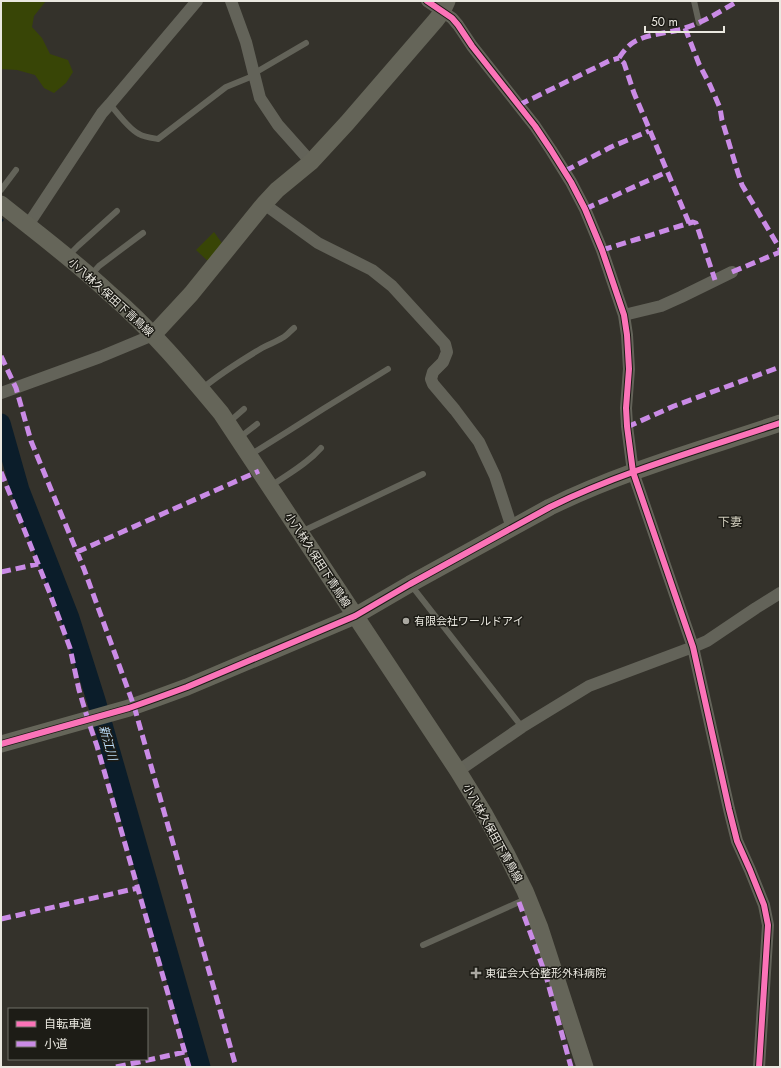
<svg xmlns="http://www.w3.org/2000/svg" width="781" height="1068" viewBox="0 0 781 1068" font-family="Jost,'Noto Sans JP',sans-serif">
<rect width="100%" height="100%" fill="#34322b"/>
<path fill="#384506" d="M 1,1 L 46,1 L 34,16 L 32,27 L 42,38 L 50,54 L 68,60 L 73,72 L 66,83 L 54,93 L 44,88 L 35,75 L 17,70 L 1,69 Z
M 214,232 L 224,246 L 210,263 L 196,250 Z"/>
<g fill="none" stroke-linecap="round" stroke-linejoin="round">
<path stroke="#0b1d2a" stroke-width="3" d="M 1,221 L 2,220"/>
<path stroke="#0b1d2a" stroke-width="19" d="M 1,423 L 20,490 L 70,618 L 96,700 L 161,927 L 201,1067"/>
<path stroke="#636359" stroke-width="6" d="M 694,1 L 699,23
M 253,74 L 306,43
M 110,104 C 117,113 129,129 139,134 C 144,137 152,138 158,139 L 226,87 L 253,76
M 1,190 L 16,170
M 68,256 L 78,246 L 117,211
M 91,275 L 99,266 L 143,233
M 203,388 C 221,373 242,360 262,348 C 269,344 276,342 282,338 C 287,336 290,331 294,328
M 229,422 L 244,409
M 239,438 L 257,424
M 250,455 L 290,430 L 323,409 L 388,369
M 271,486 C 288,474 307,464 321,448
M 301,532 L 423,474
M 411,585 L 522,727
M 423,945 L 526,899"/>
<path stroke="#636359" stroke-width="12" d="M 231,1 L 246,42 L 260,98 L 278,125 L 311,162
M 427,1 L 452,18 L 458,25 L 472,46 L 535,126 L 551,150 L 571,182 L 585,209 L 602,250 L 624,315 L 627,335 L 629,369 L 626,408 L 627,426 L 633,472 L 693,647 L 729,809 L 737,841 L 750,870 L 764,905 L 768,925 L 759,1067
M 264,204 L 318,243 L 372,270 L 392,286 L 445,344 L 447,352 L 443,362 L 433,372 L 431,379 L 433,384 L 455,410 L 479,442 L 495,476 L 512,528
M 28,225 L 102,113 L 110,104 L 197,1
M 624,315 L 661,306 L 681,297 L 732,272
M 1,393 L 100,357 L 153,335
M 458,771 L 522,727 L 589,686 L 693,647 L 707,641 L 756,608 L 780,593"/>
<path stroke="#656559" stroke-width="17" d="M 1,204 C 37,233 75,261 109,293 C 151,329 186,371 221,413 L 458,771 L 485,815 L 506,853 L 525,891 L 540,928 L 585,1067
M 153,335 L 191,294 L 264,204 L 277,190 L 311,162 L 347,123 L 436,20 L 442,12 L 447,1
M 1,744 L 129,708 L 157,698 L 187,687 L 355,616 L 410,584 L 550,507 C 623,471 703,449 780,423"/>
<path stroke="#ca8be6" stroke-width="5" stroke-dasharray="10 5" stroke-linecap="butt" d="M 685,28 L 699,64 L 710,85 L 720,108 L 722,120 L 738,173 L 742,185 L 780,249
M 519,105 L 609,61 L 619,58
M 565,171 L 611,147 L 649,131
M 585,209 L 667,172
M 689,223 L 634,93 L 624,63 L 619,58 C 622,53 626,48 631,44 C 646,33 668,34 685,28 C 704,22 721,11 738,1
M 602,250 L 693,222 L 696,223 L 715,280
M 732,272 L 780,252
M 1,356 L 16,388 L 31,441 L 84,569 L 134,706 L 182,875 L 236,1067
M 627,427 L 674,406 L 780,367
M 1,472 L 49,591 L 70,648 L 79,690 L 88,720 L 97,746 L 189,1067
M 77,552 L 259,471
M 1,572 L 38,564
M 519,902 L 546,976 L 571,1067
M 1,919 L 138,888
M 116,1067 L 185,1052"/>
<defs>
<path id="cycleway" d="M 427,1 L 452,18 L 458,25 L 472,46 L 535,126 L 551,150 L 571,182 L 585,209 L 602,250 L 624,315 L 627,335 L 629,369 L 626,408 L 627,426 L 633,472 L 693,647 L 729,809 L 737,841 L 750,870 L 764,905 L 768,925 L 759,1067
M 1,744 L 129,708 L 157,698 L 187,687 L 355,616 L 410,584 L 550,507 C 623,471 703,449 780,423"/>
</defs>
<use href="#cycleway" stroke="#1d1c16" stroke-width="8"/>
<use href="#cycleway" stroke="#fb73b8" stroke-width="6"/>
</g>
<g fill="#aaa8a1" stroke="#1d1c16" stroke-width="1.5">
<circle cx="406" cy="621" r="4"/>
<path d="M474 967h4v4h4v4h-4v4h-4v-4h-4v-4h4z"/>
</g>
<g text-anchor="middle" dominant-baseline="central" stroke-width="3" stroke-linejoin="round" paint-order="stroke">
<g font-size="11" fill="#eae8e0" stroke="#1d1c16">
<text transform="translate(111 297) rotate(42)">小八林久保田下青鳥線</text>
<text transform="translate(318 560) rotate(57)">小八林久保田下青鳥線</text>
<text transform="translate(493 833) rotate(61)">小八林久保田下青鳥線</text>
</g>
<g font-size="11" fill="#eae8e0" stroke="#1d1c16" text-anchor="start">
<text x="414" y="621">有限会社ワールドアイ</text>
<text x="485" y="973">東征会大谷整形外科病院</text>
</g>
<g font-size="12" fill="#cfcbbb" stroke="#1d1c16">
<text x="730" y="522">下妻</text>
</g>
<g font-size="12" font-style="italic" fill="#b8d9f4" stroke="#1d1c16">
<text transform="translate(108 743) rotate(74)">新江川</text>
</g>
</g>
<rect width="781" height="1068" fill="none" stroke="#eae8e0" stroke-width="4"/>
<rect x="8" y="1008" width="140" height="52" fill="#1d1c16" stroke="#6f6e67"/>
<rect x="16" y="1021" width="20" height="6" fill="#fb73b8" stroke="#6f6e67"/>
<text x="44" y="1028" font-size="12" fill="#eae8e0">自転車道</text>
<rect x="16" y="1041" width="20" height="6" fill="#ca8be6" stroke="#6f6e67"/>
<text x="44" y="1048" font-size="12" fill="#eae8e0">小道</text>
<path d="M645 26v6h79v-6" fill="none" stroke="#eae8e0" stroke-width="2"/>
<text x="651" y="26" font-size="12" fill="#eae8e0" stroke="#1d1c16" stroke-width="3" paint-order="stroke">50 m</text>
</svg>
